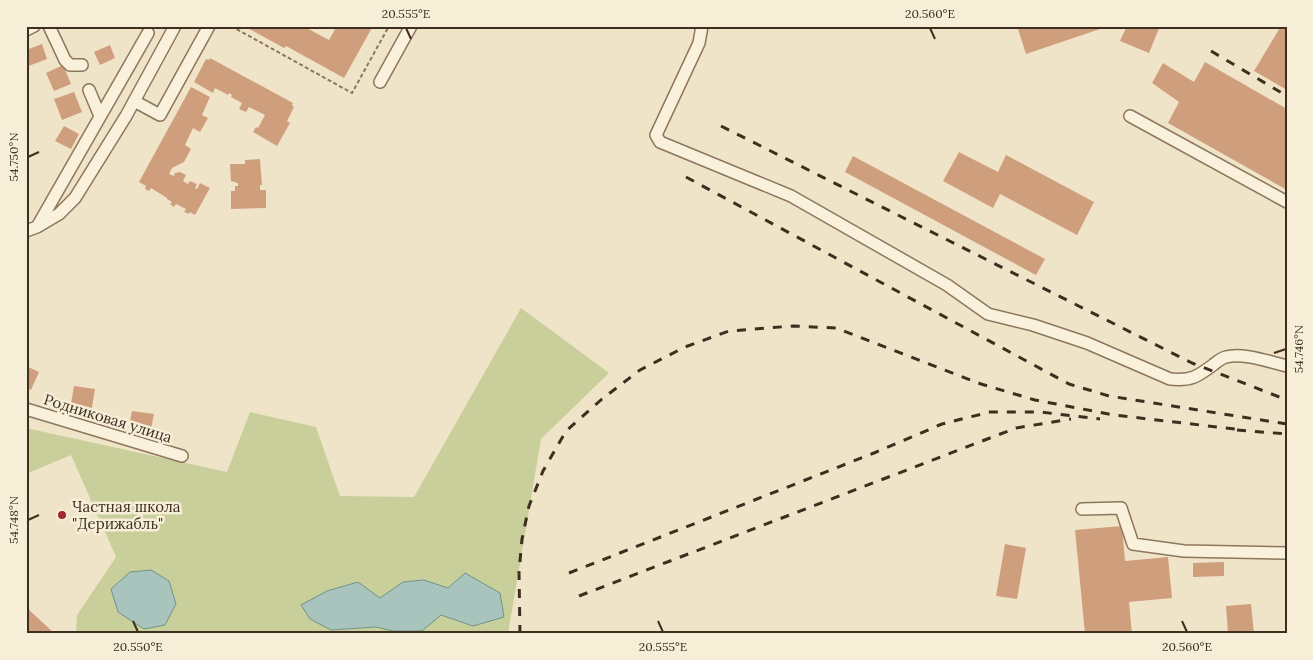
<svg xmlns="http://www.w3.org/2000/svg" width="1313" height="660" viewBox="0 0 1313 660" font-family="Lora,serif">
<rect width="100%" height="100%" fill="#f0e4c8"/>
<path fill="#c9cf9b" d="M 521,308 L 609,373 L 541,439 L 508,634 L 76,634 L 77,615 L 116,557 L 71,455 L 26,474 L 26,428 L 227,472 L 250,412 L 316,427 L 340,496 L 414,497 Z"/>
<path fill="#a9c4bc" stroke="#6f938a" d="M 151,570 L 169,581 L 176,604 L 165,625 L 144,629 L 118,612 L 111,589 L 130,572 Z
M 465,573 L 500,593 L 504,617 L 473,626 L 441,615 L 422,631 L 393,631 L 376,627 L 331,630 L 310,619 L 301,605 L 327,591 L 358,582 L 380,598 L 403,582 L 424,580 L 448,588 Z"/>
<path fill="#cf9f7d" d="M 244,26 L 303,26 L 329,40 L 337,26 L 373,26 L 344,78 L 286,46 L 284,48 Z
M 1017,26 L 1106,26 L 1106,27 L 1026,54 Z
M 1127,26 L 1160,26 L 1149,53 L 1120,41 Z
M 1281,26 L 1287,26 L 1287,90 L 1254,71 Z
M 42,44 L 47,59 L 26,67 L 26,50 Z
M 110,45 L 115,58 L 100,65 L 94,52 Z
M 210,58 L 293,103 L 292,105 L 294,107 L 287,121 L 290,123 L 277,146 L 253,132 L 256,127 L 258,128 L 265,115 L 249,107 L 246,112 L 239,109 L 242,103 L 231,97 L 232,95 L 229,93 L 228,95 L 215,88 L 213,93 L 194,82 L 206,59 L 209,60 Z
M 1205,62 L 1287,109 L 1287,190 L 1168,123 L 1179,102 L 1152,83 L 1163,63 L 1194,82 Z
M 63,65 L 71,84 L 54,91 L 46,73 Z
M 191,87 L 210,97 L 202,115 L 208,118 L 200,132 L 193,128 L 185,145 L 191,149 L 184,162 L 172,168 L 169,174 L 174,176 L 175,173 L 180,172 L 186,175 L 183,181 L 188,184 L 190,181 L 197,184 L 195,188 L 197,189 L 200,183 L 210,188 L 195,215 L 190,212 L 189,214 L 184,212 L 186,209 L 176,204 L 174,207 L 170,204 L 172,202 L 167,199 L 167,198 L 151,188 L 149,191 L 145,189 L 146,186 L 139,182 Z
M 74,92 L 82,112 L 62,120 L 54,99 Z
M 64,126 L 79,134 L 71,149 L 55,141 Z
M 959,152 L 998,172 L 1006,155 L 1094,202 L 1077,235 L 1000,194 L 993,208 L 943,181 Z
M 853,156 L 1045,259 L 1036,275 L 845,172 Z
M 260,159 L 262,185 L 260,185 L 260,190 L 266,190 L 266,208 L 231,209 L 231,191 L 235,191 L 235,186 L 238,186 L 238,183 L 231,181 L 230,164 L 245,164 L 245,160 Z
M 26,366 L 39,372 L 31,390 L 26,388 Z
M 74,386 L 95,389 L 91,413 L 70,409 Z
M 132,411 L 154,414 L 151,429 L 129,426 Z
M 1122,526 L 1125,561 L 1168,557 L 1172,598 L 1129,602 L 1132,634 L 1085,634 L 1075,530 Z
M 1005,544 L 1026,548 L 1017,599 L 996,596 Z
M 1224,562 L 1224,576 L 1193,577 L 1193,563 Z
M 1251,604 L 1254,634 L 1228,634 L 1226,606 Z
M 26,607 L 55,634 L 26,634 Z"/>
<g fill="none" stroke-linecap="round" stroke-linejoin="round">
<defs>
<path id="minor" d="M 49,26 L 65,60 L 70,65 L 82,65
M 702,26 L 699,43 L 656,135 L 660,142 L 791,196 L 947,285 L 988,314 L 1033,325 L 1087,343 L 1170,379 C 1191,381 1197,377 1213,365 C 1217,362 1221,358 1226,357 C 1242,352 1270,362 1287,366
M 26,30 L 34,26
M 380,82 L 411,26
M 89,90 L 100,116
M 134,101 L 160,115 L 209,26
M 1130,116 L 1287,202
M 37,227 L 59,214 L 75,198 L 126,116 L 175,26
M 26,231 L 37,227 L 148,33
M 26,409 L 182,456
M 1082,509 L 1121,508 L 1133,544 L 1184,551 L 1287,553"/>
</defs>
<use href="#minor" stroke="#8d765c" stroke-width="14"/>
<path stroke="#8d765c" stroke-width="2" stroke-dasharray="4 2.5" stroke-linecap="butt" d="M 231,26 L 352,93 L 389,26"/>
<use href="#minor" stroke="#faf1dc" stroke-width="11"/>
<path stroke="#3d2e20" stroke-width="3" stroke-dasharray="9 9" stroke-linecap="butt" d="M 1211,51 L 1287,96
M 721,126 L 1192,363 L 1287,400
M 686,177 L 1069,384 L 1109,396 L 1287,424
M 1237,430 L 1287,434
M 569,573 L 874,453 L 942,424 L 990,412 L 1040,412 L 1100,419
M 579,596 L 1016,428 L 1071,419
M 520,634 L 519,572 L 522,539 L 529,506 L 543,471 L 566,431 L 602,399 L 640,370 L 685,347 L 729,331 L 793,326 L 836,328 L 981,384 L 1035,400 L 1114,415 L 1243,430"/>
</g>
<path fill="none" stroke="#3d2e20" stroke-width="2" d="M 406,28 L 411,39M 930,28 L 935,39M 28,157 L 39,152M 1274,353 L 1286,349M 28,520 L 39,515M 133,621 L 138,632M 658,621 L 663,632M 1182,621 L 1187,632"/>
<circle fill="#9e2a2b" stroke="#f7eed8" stroke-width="2" cx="62" cy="515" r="5"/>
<g text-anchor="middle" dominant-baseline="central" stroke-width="5" stroke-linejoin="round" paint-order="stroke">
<g font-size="15" fill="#3d2e20" stroke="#f7eed8">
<text transform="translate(108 418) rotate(17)">Родниковая улица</text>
</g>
<g font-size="15" fill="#3d2e20" stroke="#f7eed8" text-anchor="start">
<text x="72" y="506">Частная школа<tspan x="72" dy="17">"Дерижабль"</tspan></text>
</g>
</g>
<rect width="1313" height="660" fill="none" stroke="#f7eed8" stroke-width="55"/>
<rect x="28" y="28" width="1258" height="604" fill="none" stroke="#3d2e20" stroke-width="2"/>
<g font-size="12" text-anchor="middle" fill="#3d2e20">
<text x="406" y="18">20.555°E</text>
<text x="930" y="18">20.560°E</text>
<text transform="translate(14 157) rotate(-90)" y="4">54.750°N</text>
<text transform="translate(1299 349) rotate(-90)" y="4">54.746°N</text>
<text transform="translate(14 520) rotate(-90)" y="4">54.748°N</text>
<text x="138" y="651">20.550°E</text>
<text x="663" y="651">20.555°E</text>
<text x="1187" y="651">20.560°E</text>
</g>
</svg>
